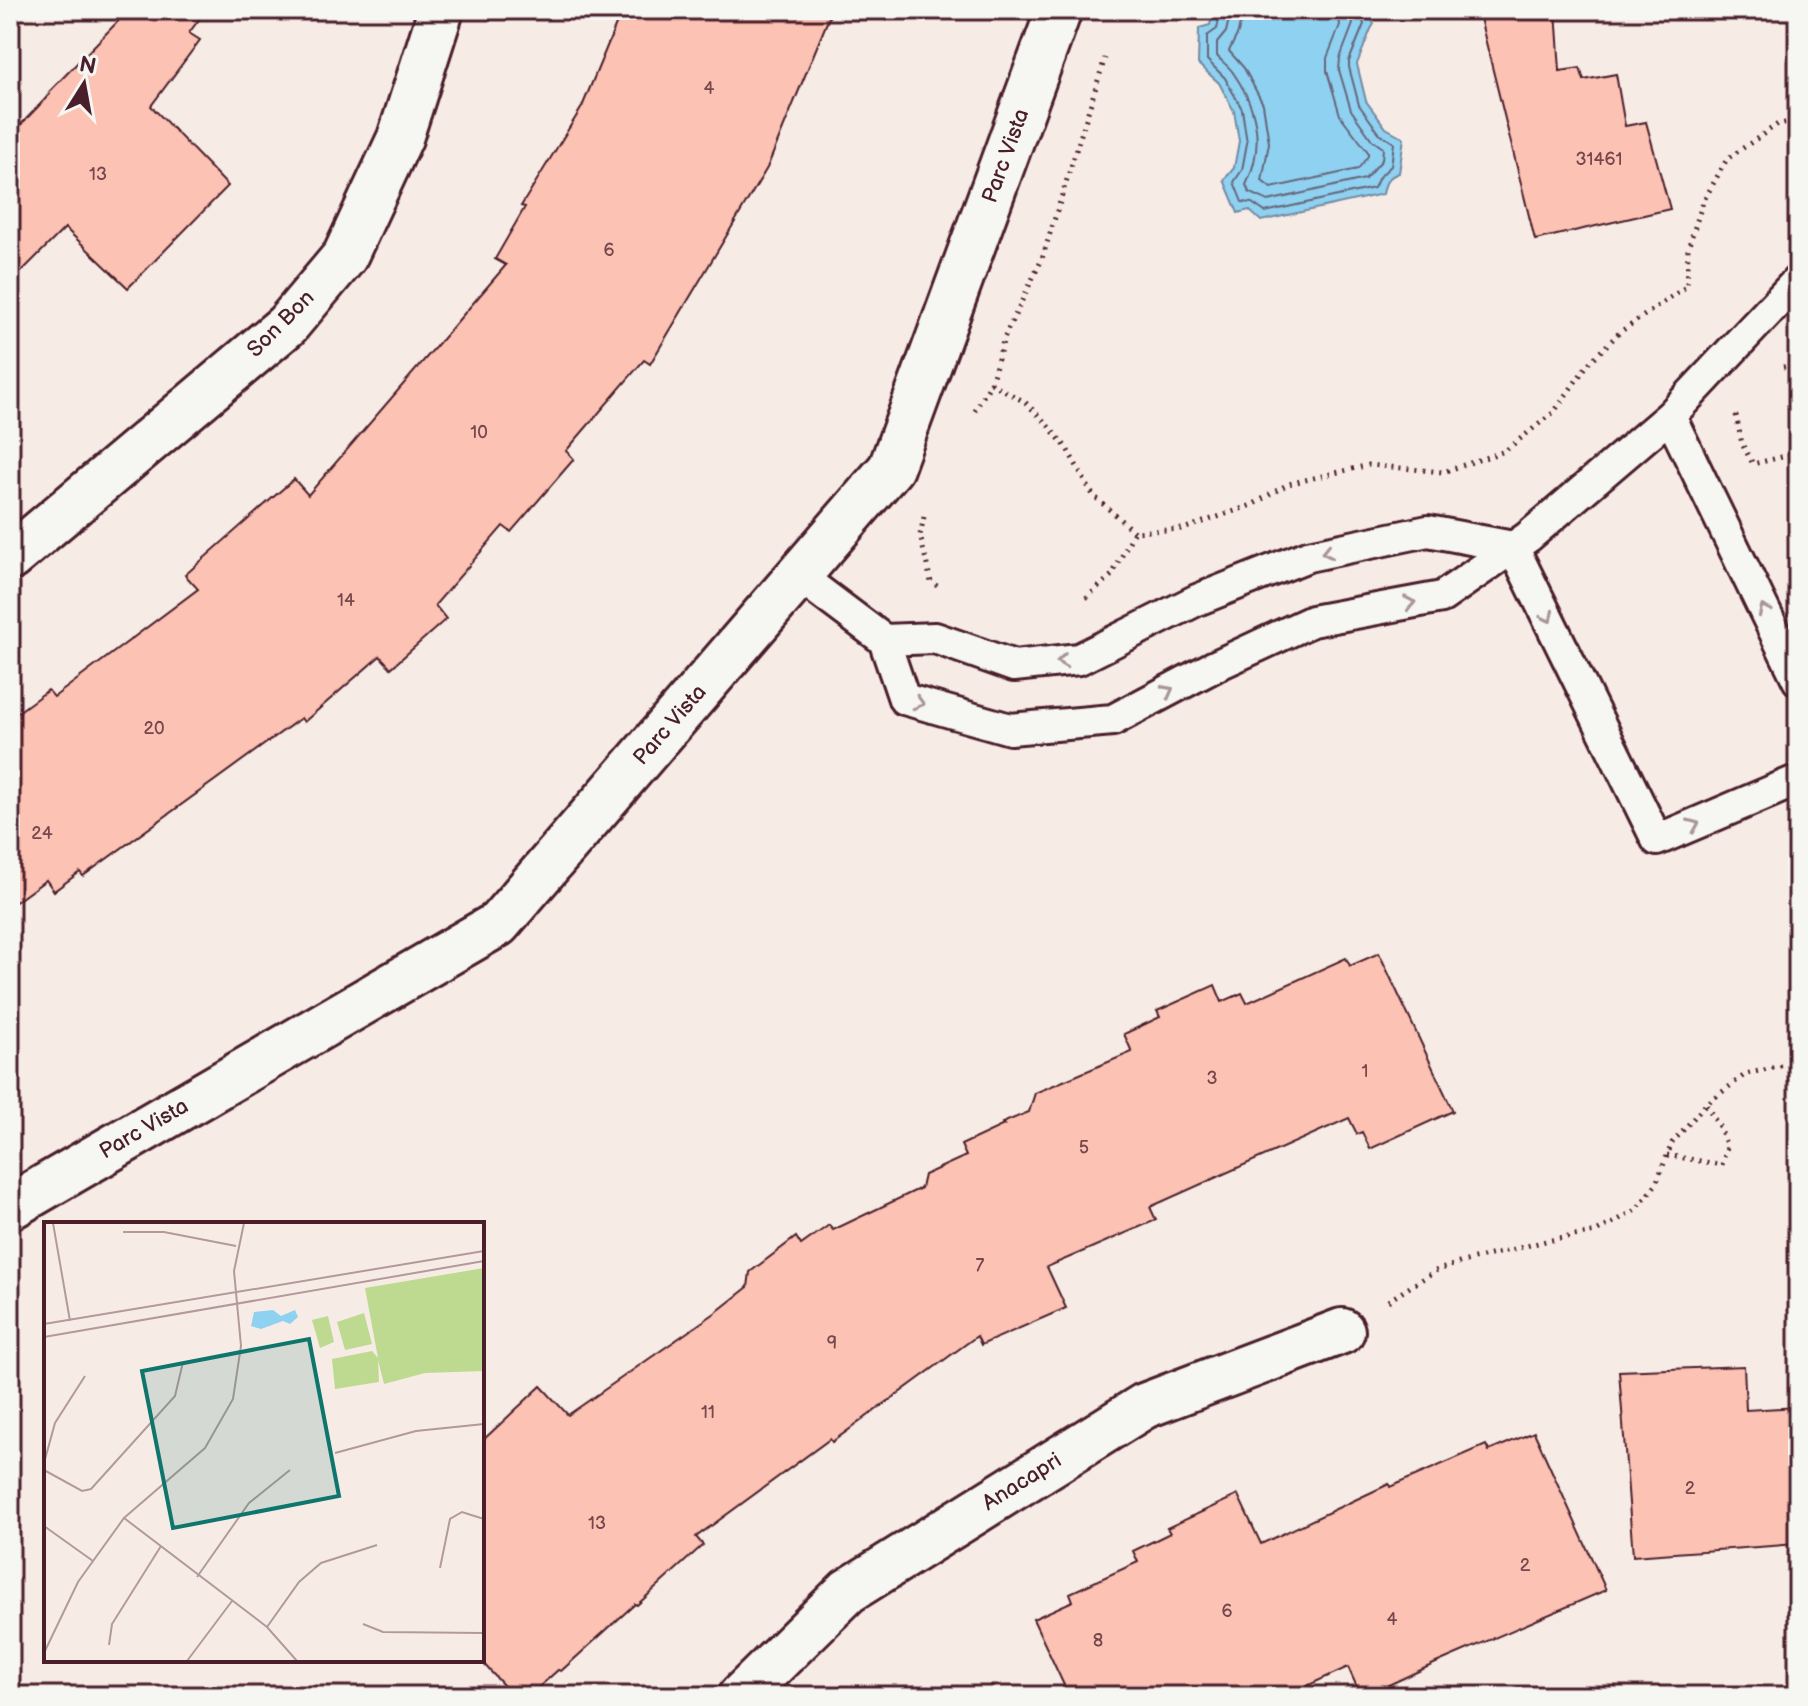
<svg xmlns="http://www.w3.org/2000/svg" width="1808" height="1706" viewBox="0 0 1808 1706" font-family="'Balsamiq Sans',sans-serif">
<rect width="100%" height="100%" fill="#f7ece5"/>
<filter id="ink" filterUnits="userSpaceOnUse"><feTurbulence type="fractalNoise" baseFrequency=".0125" numOctaves="2"/><feDisplacementMap in="SourceGraphic" scale="16" xChannelSelector="R" yChannelSelector="G"/><feConvolveMatrix kernelMatrix="1 2 1 2 8 2 1 2 1" color-interpolation-filters="sRGB"/></filter>
<g filter="url(#ink)">
<path fill="#8fd1f1" stroke="#738aa2" stroke-width="2" d="M 1226,10 L 1367,10 L 1374,24 L 1371,29 L 1357,64 L 1366,101 L 1386,128 L 1404,138 L 1399,173 C 1387,177 1385,183 1383,194 L 1261,221 L 1249,210 L 1238,213 L 1224,180 L 1234,168 L 1239,141 L 1234,111 L 1219,83 L 1198,64 L 1199,28 L 1210,25 L 1213,13 Z"/>
<g fill="none" stroke-linecap="round" stroke-linejoin="round">
<path stroke="#66667a" stroke-width="2" d="M 1221,10 L 1217,29 L 1207,36 L 1207,60 L 1225,78 L 1242,109 L 1247,143 L 1242,170 L 1234,182 L 1242,202 L 1252,203 L 1265,212 L 1374,188 L 1379,177 L 1391,166 L 1394,143 L 1380,134 L 1359,105 L 1349,67 L 1349,61 L 1364,24 L 1360,10
M 1231,10 L 1226,32 L 1217,43 L 1217,56 C 1222,62 1230,67 1234,74 C 1258,109 1264,147 1246,185 L 1249,192 L 1268,201 L 1365,179 L 1382,160 L 1383,148 L 1372,140 L 1351,110 L 1339,70 L 1340,58 L 1353,24 L 1350,10
M 1243,10 L 1238,33 L 1229,51 L 1244,68 L 1263,104 L 1269,143 L 1262,181 L 1271,188 L 1358,169 L 1368,156 L 1368,152 L 1340,115 L 1327,71 L 1327,58 L 1340,25 L 1338,10"/>
</g>
<path fill="#fcc2b3" stroke="#4a1f2b" stroke-width="2" d="M 129,10 L 206,10 L 189,33 L 200,40 L 151,106 L 228,186 L 128,288 L 65,228 L 10,283 L 10,136 L 50,94 L 49,92 Z
M 622,10 L 832,10 L 767,168 L 650,364 L 644,360 L 566,451 L 574,459 L 511,532 L 503,526 L 435,605 L 446,619 L 391,668 L 380,656 L 304,722 L 301,718 L 83,876 L 80,872 L 54,891 L 46,880 L 10,906 L 10,718 L 48,690 L 54,697 L 198,589 L 185,575 L 294,479 L 308,495 L 506,265 L 495,259 L 525,207 L 521,206 L 582,107 Z
M 1478,10 L 1556,10 L 1560,71 L 1580,68 L 1584,80 L 1616,74 L 1625,126 L 1646,122 L 1670,209 L 1535,240 Z
M 1379,953 L 1453,1111 L 1370,1149 L 1362,1132 L 1357,1134 L 1349,1118 L 1150,1207 L 1156,1220 L 1047,1267 L 1066,1308 L 981,1345 L 977,1336 L 832,1442 L 830,1439 L 696,1537 L 703,1545 L 637,1605 L 635,1604 L 561,1671 L 558,1670 L 529,1696 L 513,1696 L 482,1662 L 482,1441 L 541,1386 L 568,1415 L 715,1313 L 748,1287 L 750,1272 L 796,1237 L 801,1245 L 829,1225 L 833,1230 L 921,1188 L 924,1175 L 966,1156 L 961,1145 L 1004,1125 L 1002,1123 L 1029,1112 L 1035,1093 L 1132,1052 L 1124,1034 L 1160,1017 L 1157,1011 L 1215,985 L 1222,1002 L 1242,993 L 1247,1003 L 1346,958 L 1350,966 Z
M 1744,1366 L 1746,1410 L 1798,1407 L 1798,1544 L 1633,1556 L 1619,1371 Z
M 1534,1432 L 1606,1590 L 1436,1663 L 1365,1696 L 1361,1696 L 1348,1667 L 1285,1696 L 1069,1696 L 1033,1619 L 1073,1601 L 1070,1593 L 1138,1562 L 1133,1551 L 1170,1533 L 1167,1528 L 1238,1495 L 1261,1544 L 1389,1484 L 1390,1487 L 1486,1445 L 1489,1451 Z"/>
<g fill="none" stroke-linecap="round" stroke-linejoin="round">
<defs>
<path id="service" d="M 1670,416 L 1798,680
M 1513,547 L 1657,840 L 1798,780
M 799,576 L 884,640 L 904,699 L 1010,729 L 1113,720 L 1215,666 L 1312,621 L 1442,597 L 1528,537 L 1670,416 L 1798,280
M 884,640 L 935,638 L 1014,666 L 1079,659 L 1197,600 L 1308,556 L 1428,531 L 1513,547"/>
<path id="minor" d="M 10,558 L 287,325 L 345,256 L 400,138 L 441,10
M 741,1696 L 848,1591 L 1144,1406 L 1342,1331"/>
<path id="tertiary" d="M 10,1207 L 498,924 L 891,468 L 1059,10"/>
</defs>
<use href="#service" stroke="#4a1f2b" stroke-width="36"/>
<use href="#minor" stroke="#4a1f2b" stroke-width="50"/>
<use href="#tertiary" stroke="#4a1f2b" stroke-width="50"/>
<path stroke="#4a1f2b" stroke-width="5" stroke-dasharray="2 6" stroke-linecap="butt" d="M 1783,367 L 1798,364
M 991,383 L 1004,338 L 1042,259 L 1105,58
M 975,411 L 991,383 L 1025,402 L 1044,421 L 1066,447 L 1093,495 L 1134,532 L 1183,529 L 1252,505 L 1288,484 L 1369,465 L 1443,472 L 1505,451 L 1554,412 L 1588,364 L 1620,332 L 1687,286 L 1688,248 L 1703,202 L 1727,159 L 1778,124 L 1798,121
M 1736,415 L 1742,444 L 1753,464 L 1798,453
M 924,517 L 920,535 L 931,582 L 940,588
M 1086,598 L 1112,575 L 1134,532
M 1667,1155 L 1722,1165 L 1727,1147 L 1721,1130 L 1706,1104
M 1388,1301 L 1435,1271 L 1462,1262 L 1546,1241 L 1596,1232 L 1636,1210 L 1656,1184 L 1672,1143 L 1706,1104 L 1746,1074 L 1798,1062"/>
<use href="#service" stroke="#f6f6f2" stroke-width="30"/>
<use href="#minor" stroke="#f6f6f2" stroke-width="44"/>
<use href="#tertiary" stroke="#f6f6f2" stroke-width="44"/>
</g>
<defs><path id="oneway-chevron" d="M-2-3.5L2.5 0L-2 3.5" fill="none" stroke-width="1.6" stroke-linecap="round" stroke-linejoin="round" transform="scale(2)"/></defs>
<g stroke="#a99598">
<use href="#oneway-chevron" transform="translate(1327 552) rotate(168)"/>
<use href="#oneway-chevron" transform="translate(1410 603) rotate(-11)"/>
<use href="#oneway-chevron" transform="translate(1764 610) rotate(-116)"/>
<use href="#oneway-chevron" transform="translate(1548 617) rotate(64)"/>
<use href="#oneway-chevron" transform="translate(1062 661) rotate(174)"/>
<use href="#oneway-chevron" transform="translate(1168 691) rotate(-28)"/>
<use href="#oneway-chevron" transform="translate(919 703) rotate(16)"/>
<use href="#oneway-chevron" transform="translate(1694 825) rotate(-23)"/>
</g>
</g>
<g text-anchor="middle" dominant-baseline="central" stroke-width="7" stroke-linejoin="round" paint-order="stroke">
<g font-size="18" fill="#76484d">
<text x="709" y="88">4</text>
<text x="1599" y="159">31461</text>
<text x="98" y="174">13</text>
<text x="609" y="250">6</text>
<text x="479" y="432">10</text>
<text x="346" y="600">14</text>
<text x="154" y="728">20</text>
<text x="42" y="833">24</text>
<text x="1365" y="1071">1</text>
<text x="1212" y="1078">3</text>
<text x="1084" y="1147">5</text>
<text x="980" y="1265">7</text>
<text x="832" y="1343">9</text>
<text x="708" y="1412">11</text>
<text x="1690" y="1488">2</text>
<text x="597" y="1523">13</text>
<text x="1525" y="1565">2</text>
<text x="1227" y="1611">6</text>
<text x="1392" y="1619">4</text>
<text x="1098" y="1640">8</text>
</g>
<g font-size="22" fill="#4a1f2b" stroke="#f6f6f2">
<text transform="translate(1006 156) rotate(-70)">Parc Vista</text>
<text transform="translate(281 324) rotate(-45)">Son Bon</text>
<text transform="translate(670 725) rotate(-49)">Parc Vista</text>
<text transform="translate(144 1129) rotate(-30)">Parc Vista</text>
<text transform="translate(1022 1482) rotate(-32)">Anacapri</text>
</g>
</g>
<g transform="translate(44 1222)">
<rect width="440" height="440" fill="#f7ece5"/>
<path d="M 440,46 L 440,149 L 381,151 L 340,162 L 334,138 L 335,160 L 291,167 L 288,137 L 328,129 L 334,136 L 321,66 ZM 320,91 L 328,122 L 301,128 L 293,100 ZM 284,94 L 290,120 L 276,126 L 268,98 Z" fill="#bed990"/>
<path d="M 229,88 L 237,94 L 251,88 L 254,95 L 246,102 L 239,99 L 217,107 L 207,104 L 210,90 Z" fill="#8fd1f1"/>
<path fill="none" stroke="#b29a9b" stroke-width="2" d="M 9,1 L 26,99M 79,10 L 120,10 L 192,24M 0,102 L 440,29M 0,115 L 440,39M 291,231 L 372,209 L 440,202M 0,241 L 11,201 L 41,154M 0,248 L 38,269 L 47,267 L 131,174 L 139,140M 80,296 L 223,405 L 253,439M 0,304 L 49,339M 396,346 L 406,297 L 418,290 L 440,297M 153,355 L 205,281 L 246,248M 319,402 L 339,410 L 440,411M 223,405 L 255,360 L 277,341 L 333,323M 65,423 L 68,402 L 117,324M 0,431 L 34,360 L 80,296 L 161,226 L 189,177 L 197,124 L 190,49 L 200,1M 143,439 L 188,379"/>
<path fill="#0f766e" fill-opacity="0.15" stroke="#0f766e" stroke-width="4" d="M 265,117 L 295,274 L 129,306 L 98,149 Z"/>
<rect width="440" height="440" fill="none" stroke="#4a1f2b" stroke-width="4"/>
</g>
<rect width="1808" height="1706" fill="none" stroke="#f6f6f2" stroke-width="40"/>
<rect x="20" y="20" width="1768" height="1666" fill="none" stroke="#4a1f2b" stroke-width="3" filter="url(#ink)"/>
<g transform="translate(84 84) rotate(11)" stroke="#f6f6f2" stroke-width="6" paint-order="stroke">
<path d="M0-6L14 30L0 20L-14 30Z" fill="#4a1f2b"/>
<text y="-12" font-size="22" font-weight="bold" text-anchor="middle" fill="#4a1f2b">N</text>
</g>
</svg>
